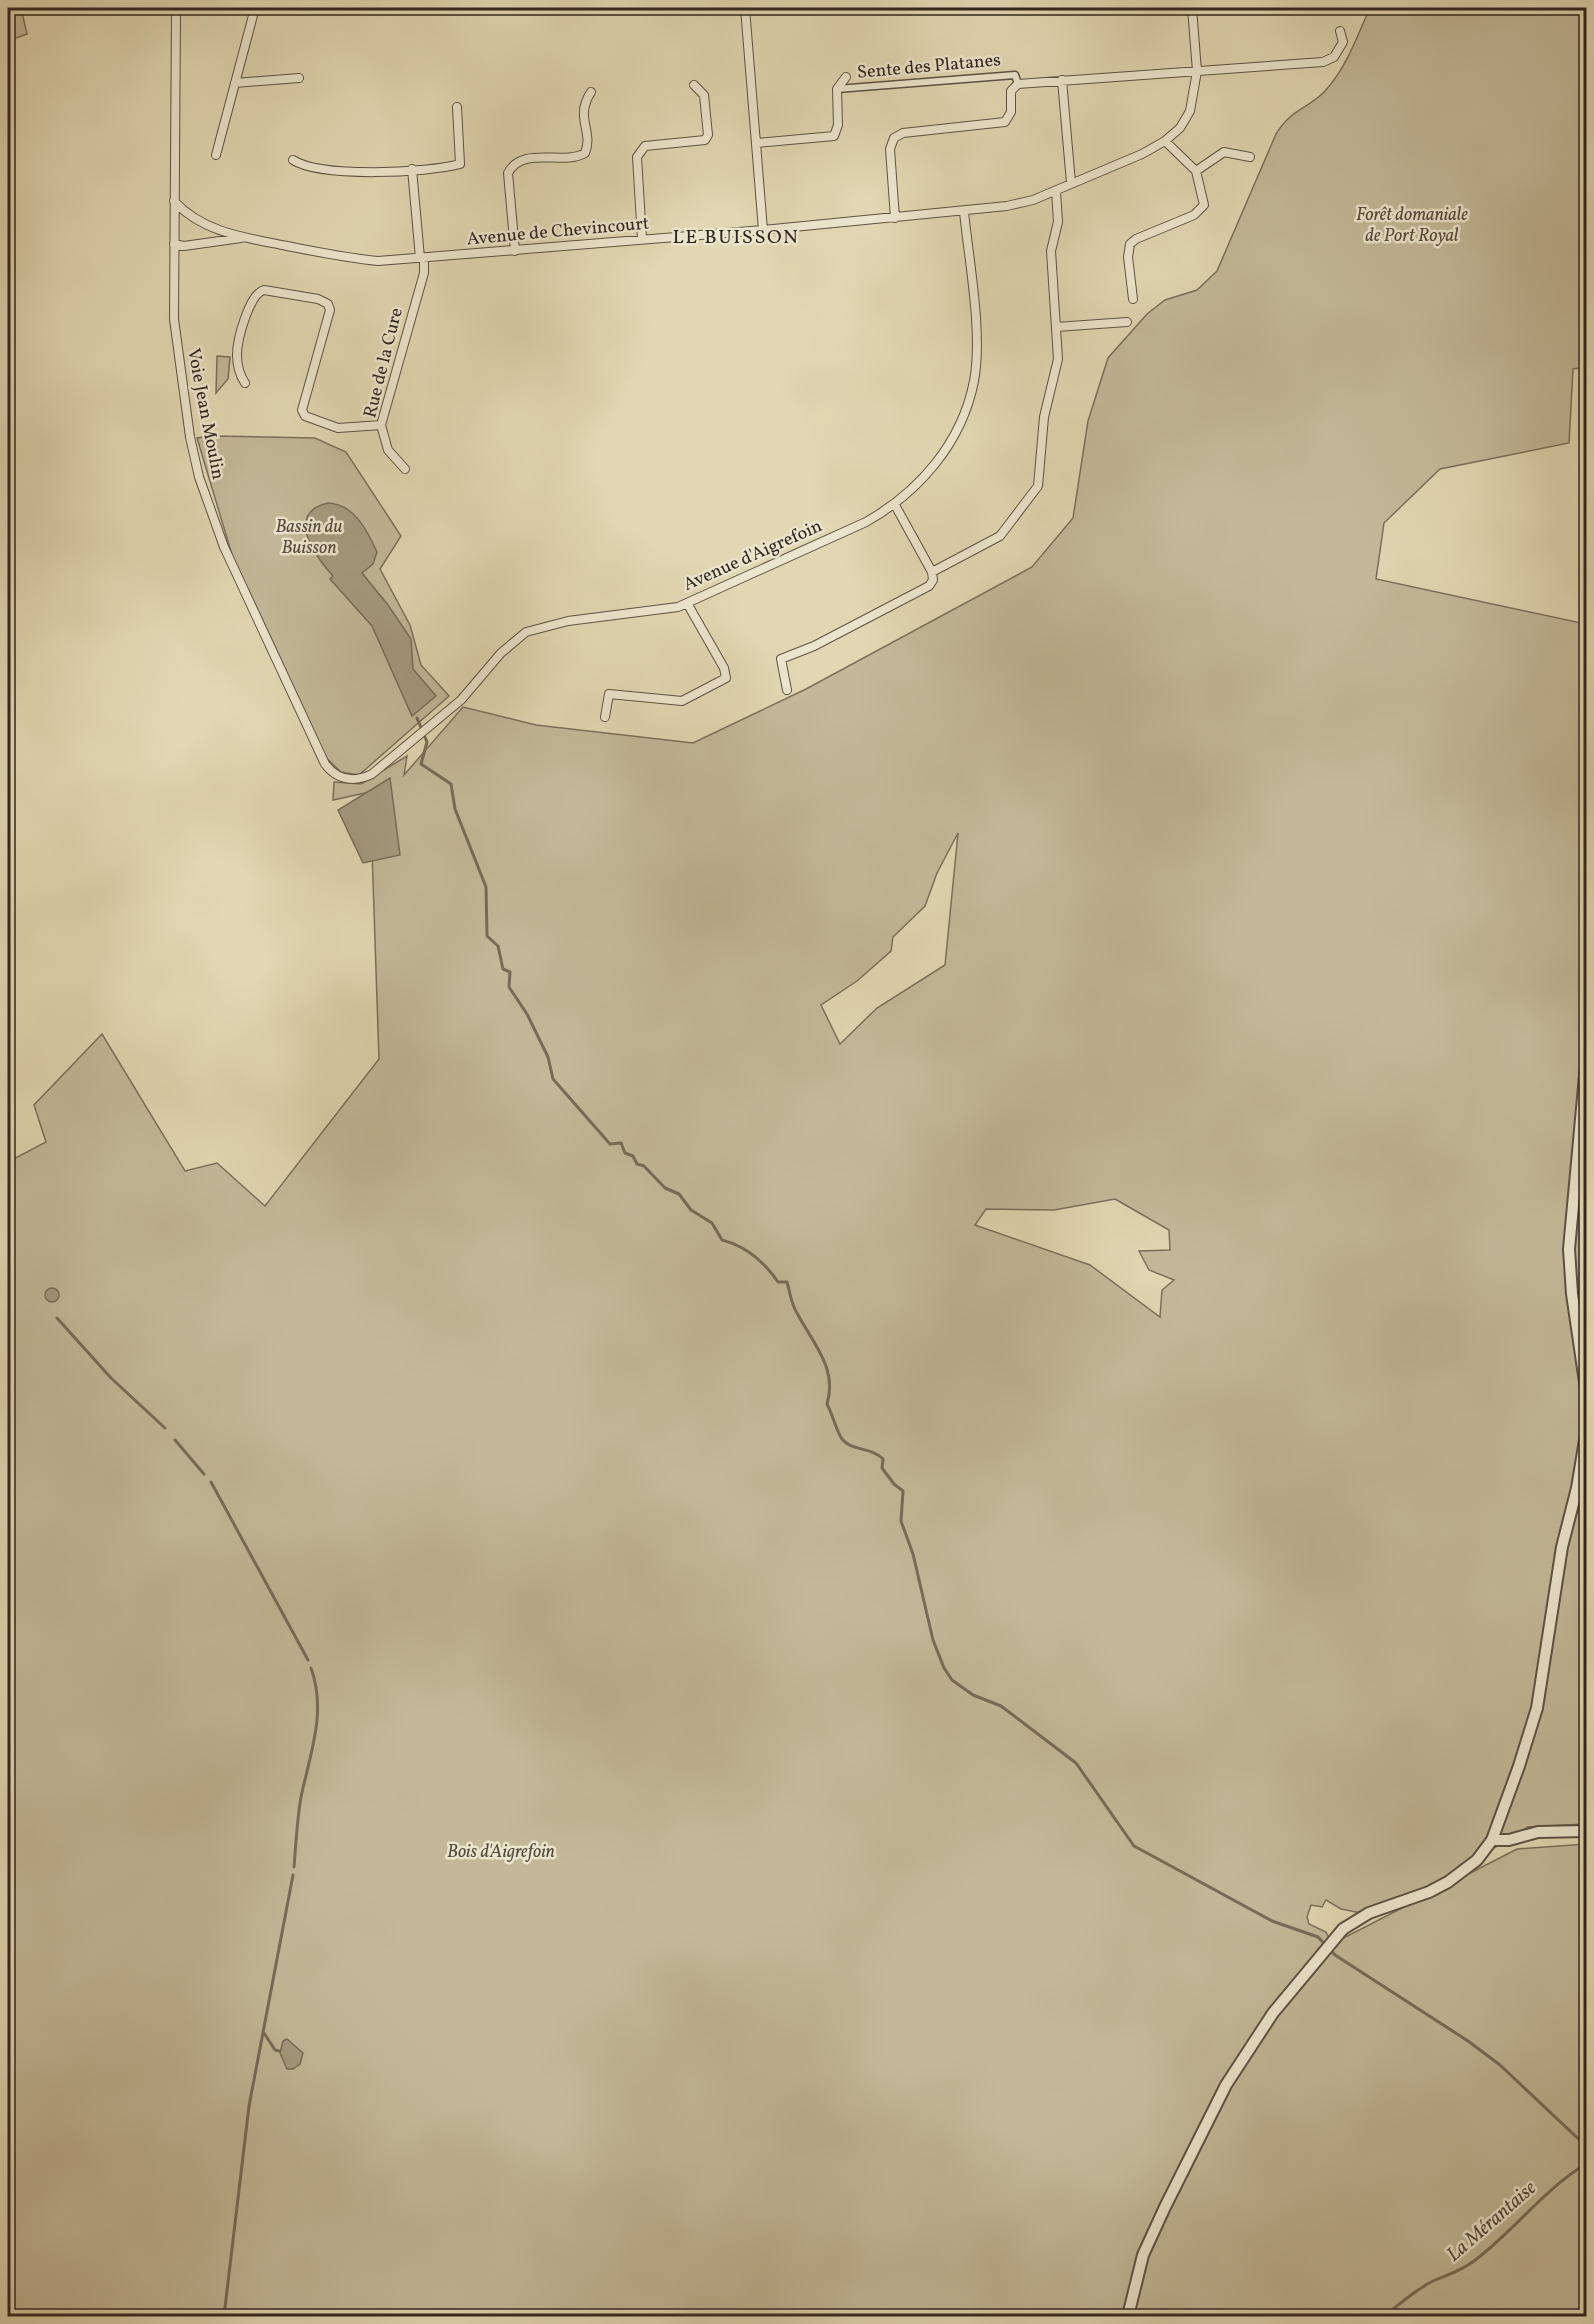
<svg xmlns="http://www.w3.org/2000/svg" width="1594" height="2324" viewBox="0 0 1594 2324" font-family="Vollkorn,serif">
<rect width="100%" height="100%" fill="#e1d7b2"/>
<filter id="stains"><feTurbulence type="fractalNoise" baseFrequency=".00333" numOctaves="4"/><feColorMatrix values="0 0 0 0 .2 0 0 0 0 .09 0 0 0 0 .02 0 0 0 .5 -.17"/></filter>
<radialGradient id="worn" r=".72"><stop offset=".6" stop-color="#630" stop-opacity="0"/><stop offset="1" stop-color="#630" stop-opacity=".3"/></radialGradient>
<path fill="#c3b999" stroke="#7a705c" stroke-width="1.5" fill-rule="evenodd" d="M 8,8 L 21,8 L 27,34 L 8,41 Z
M 1370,8 L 1586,8 L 1586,367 L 1573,369 L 1569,443 L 1440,469 L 1384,523 L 1376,579 L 1586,624 L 1586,1824 L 1528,1827 L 1441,1881 L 1361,1913 L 1341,1909 L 1326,1900 L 1322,1907 L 1311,1905 L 1307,1917 L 1309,1924 L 1326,1932 L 1332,1944 L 1517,1849 L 1586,1844 L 1586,2316 L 8,2316 L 8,1162 L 46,1142 L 34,1105 L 102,1034 L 185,1171 L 217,1163 L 265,1206 L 379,1059 L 370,792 L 333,800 L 334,782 L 361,784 L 407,756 L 404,775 L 463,707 L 536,725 L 693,743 L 806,689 L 1032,567 L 1073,518 L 1088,421 L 1108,358 L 1147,314 L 1165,300 L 1197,290 L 1217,271 L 1276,134 C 1292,108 1308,109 1325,91 C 1347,67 1357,36 1370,8 ZM 958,833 L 945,965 L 877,1008 L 840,1044 L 821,1005 L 857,981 L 891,951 L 893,937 L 925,906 L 937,873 ZM 1115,1199 L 1169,1230 L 1170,1250 L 1139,1251 L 1149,1270 L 1174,1280 L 1162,1290 L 1160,1317 L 1090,1265 L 975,1225 L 986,1209 L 1054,1210 Z
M 217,356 L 230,357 L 228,379 L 216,393 Z
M 1586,375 L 1586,444 L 1582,442 Z
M 213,436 L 315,438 L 346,452 L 401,536 L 380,569 L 410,625 L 421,665 L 449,696 L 359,775 L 341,772 L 324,756 L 233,558 L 197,438 Z"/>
<path fill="#a59b80" stroke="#776c59" stroke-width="1.5" d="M 328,503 C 354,504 367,530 377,552 L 373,564 L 362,573 L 388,605 L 411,639 L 413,669 L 436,696 L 412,716 L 372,626 L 330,579 L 333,576 C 315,556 284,513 328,503 Z
M 390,778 L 400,855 L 363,863 L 338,810 Z
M45 1295a7 7 0 1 1 14 0a7 7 0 1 1-14 0Z
M 287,2039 L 303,2053 L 300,2064 L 293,2069 L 287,2069 L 280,2053 L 283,2041 Z"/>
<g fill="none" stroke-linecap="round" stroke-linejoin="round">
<path stroke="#776c59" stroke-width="3" d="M 417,718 L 427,742 L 421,764 L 451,784 L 455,809 L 486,887 L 487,936 L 498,946 L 503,969 L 510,972 L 509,987 L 527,1014 L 548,1057 L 553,1079 L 610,1144 L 621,1143 L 625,1153 L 633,1156 L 637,1164 L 644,1166 L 665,1188 L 679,1194 L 691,1210 L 712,1223 L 722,1240 C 746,1246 765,1263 778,1282 L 787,1282 C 790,1292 791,1304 797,1313 C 812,1342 838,1368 827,1404 C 833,1415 835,1428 842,1439 C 851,1451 872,1447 883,1459 L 882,1468 L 894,1484 L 903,1491 L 901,1521 L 913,1554 L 933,1640 L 944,1668 L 952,1680 L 973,1695 L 1001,1706 L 1076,1763 L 1134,1846 L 1272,1921 L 1318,1937 L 1335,1955 L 1468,2041 L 1500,2065 L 1586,2146
M 57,1318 L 111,1378 L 165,1428
M 175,1440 L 204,1474
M 211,1482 L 308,1660
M 294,1867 C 296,1843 297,1820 301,1797 C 310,1754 327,1712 311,1668
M 264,2033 L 275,2050 L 279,2051
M 224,2316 L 249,2106 L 293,1875
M 1384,2316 C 1400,2304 1415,2290 1433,2281 C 1449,2274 1459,2272 1474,2261 C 1514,2231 1544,2189 1586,2164"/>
<defs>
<path id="pedestrian" d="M 837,89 L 1015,75 L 1018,84"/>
<path id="minor" d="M 176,8 L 174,319 L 190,437 L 199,477 L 224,547 L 325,764 C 337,780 354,783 372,774 L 461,700 L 501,653 L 526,632 L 568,621 L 678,607 L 866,522 C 919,492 962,443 974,381 C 983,333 969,262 964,212
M 745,8 L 763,230
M 1062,80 L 1071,183
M 235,83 L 299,78
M 757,143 L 834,136 L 838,125 L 837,89 L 846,77
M 216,155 L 255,8
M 293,160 C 321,178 427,173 460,164 L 457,107
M 412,169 L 420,258
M 1196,171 L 1224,152 L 1250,157
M 174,201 C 203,233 248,238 287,246 C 318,252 347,258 378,261 L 763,230 L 1007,206 L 1033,200 L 1142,154 L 1165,141 L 1180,128 L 1190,111 L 1197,71 L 1192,8
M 895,218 L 890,149 L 894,138 L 903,133 L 1005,122 L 1011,112 L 1011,91 L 1018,84 L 1323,62 L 1334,57 L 1343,42 L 1340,31
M 642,239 L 637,157 L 645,146 L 705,140 L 708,135 L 704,95 L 694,85
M 174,244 L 184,246 L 241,238
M 515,251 L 508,173 C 523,145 563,166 585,153 C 594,131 574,118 591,92
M 1133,299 L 1128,257 L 1130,244 L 1136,239 L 1194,215 L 1204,205 L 1196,171 L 1165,141
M 1056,327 L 1127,322
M 245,383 C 239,374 237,366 237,355 C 237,340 249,294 264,290 L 318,299 L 328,304 L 330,310 L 302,410 L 305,416 L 338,428 L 381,425
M 405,469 L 388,450 L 381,425 L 424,273 L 424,258
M 932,572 L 1000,536 L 1038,486 L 1044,417 L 1058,359 L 1051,251 L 1058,222 L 1056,191
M 787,690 L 781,659 L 814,646 L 929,586 L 933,580 L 932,572 L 895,505
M 605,717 L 609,694 L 682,701 L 726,678 L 724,668 L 687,603"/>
<path id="tertiary" d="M 1586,1065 L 1569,1249 L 1572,1294 L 1586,1389
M 1492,1840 L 1509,1840 L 1538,1832 L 1586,1831
M 1128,2316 L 1143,2255 L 1165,2207 L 1226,2085 L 1273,2013 L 1343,1929 L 1369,1913 L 1429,1892 L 1448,1882 L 1477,1860 L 1492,1840 L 1519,1766 L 1537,1708 L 1562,1547 L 1577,1488 L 1586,1434"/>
</defs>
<use href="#pedestrian" stroke="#5d5244" stroke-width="9"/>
<use href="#minor" stroke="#5d5244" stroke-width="10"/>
<use href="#tertiary" stroke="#5d5244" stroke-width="14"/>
<use href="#pedestrian" stroke="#ece5cd" stroke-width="6"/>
<use href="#minor" stroke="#ece5cd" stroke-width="8"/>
<use href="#tertiary" stroke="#ece5cd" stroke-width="10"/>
</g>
<g text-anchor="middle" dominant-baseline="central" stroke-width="5" stroke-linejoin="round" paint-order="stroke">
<g font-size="18" fill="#31261f" stroke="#ece5cd">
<text transform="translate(929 67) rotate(-5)">Sente des Platanes</text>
<text transform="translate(558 232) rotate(-5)">Avenue de Chevincourt</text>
<text transform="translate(384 363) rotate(-76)">Rue de la Cure</text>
<text transform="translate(205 414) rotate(79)">Voie Jean Moulin</text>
<text transform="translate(753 556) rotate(-24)">Avenue d'Aigrefoin</text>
</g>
<g font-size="18" font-style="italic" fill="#564b3e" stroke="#ece5cd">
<text x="1412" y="215">Forêt domaniale<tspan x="1412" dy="21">de Port Royal</tspan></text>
<text x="309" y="527">Bassin du<tspan x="309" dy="21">Buisson</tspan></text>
<text x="501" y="1852">Bois d'Aigrefoin</text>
</g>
<g font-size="20" letter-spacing="1.5" fill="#31261f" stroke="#ece5cd">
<text x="736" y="238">LE BUISSON</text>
</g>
<g font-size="20" font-style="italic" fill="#54493c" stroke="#ece5cd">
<text transform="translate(1492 2222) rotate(-41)">La Mérantaise</text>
</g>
</g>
<rect width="1594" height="2324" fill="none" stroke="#e1d7b2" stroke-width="30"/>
<rect x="9" y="9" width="1576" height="2306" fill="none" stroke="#31261f" stroke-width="3"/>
<rect x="15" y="15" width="1564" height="2294" fill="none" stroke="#31261f" stroke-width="1.5"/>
<rect width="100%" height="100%" filter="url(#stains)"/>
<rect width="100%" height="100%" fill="url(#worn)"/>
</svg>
